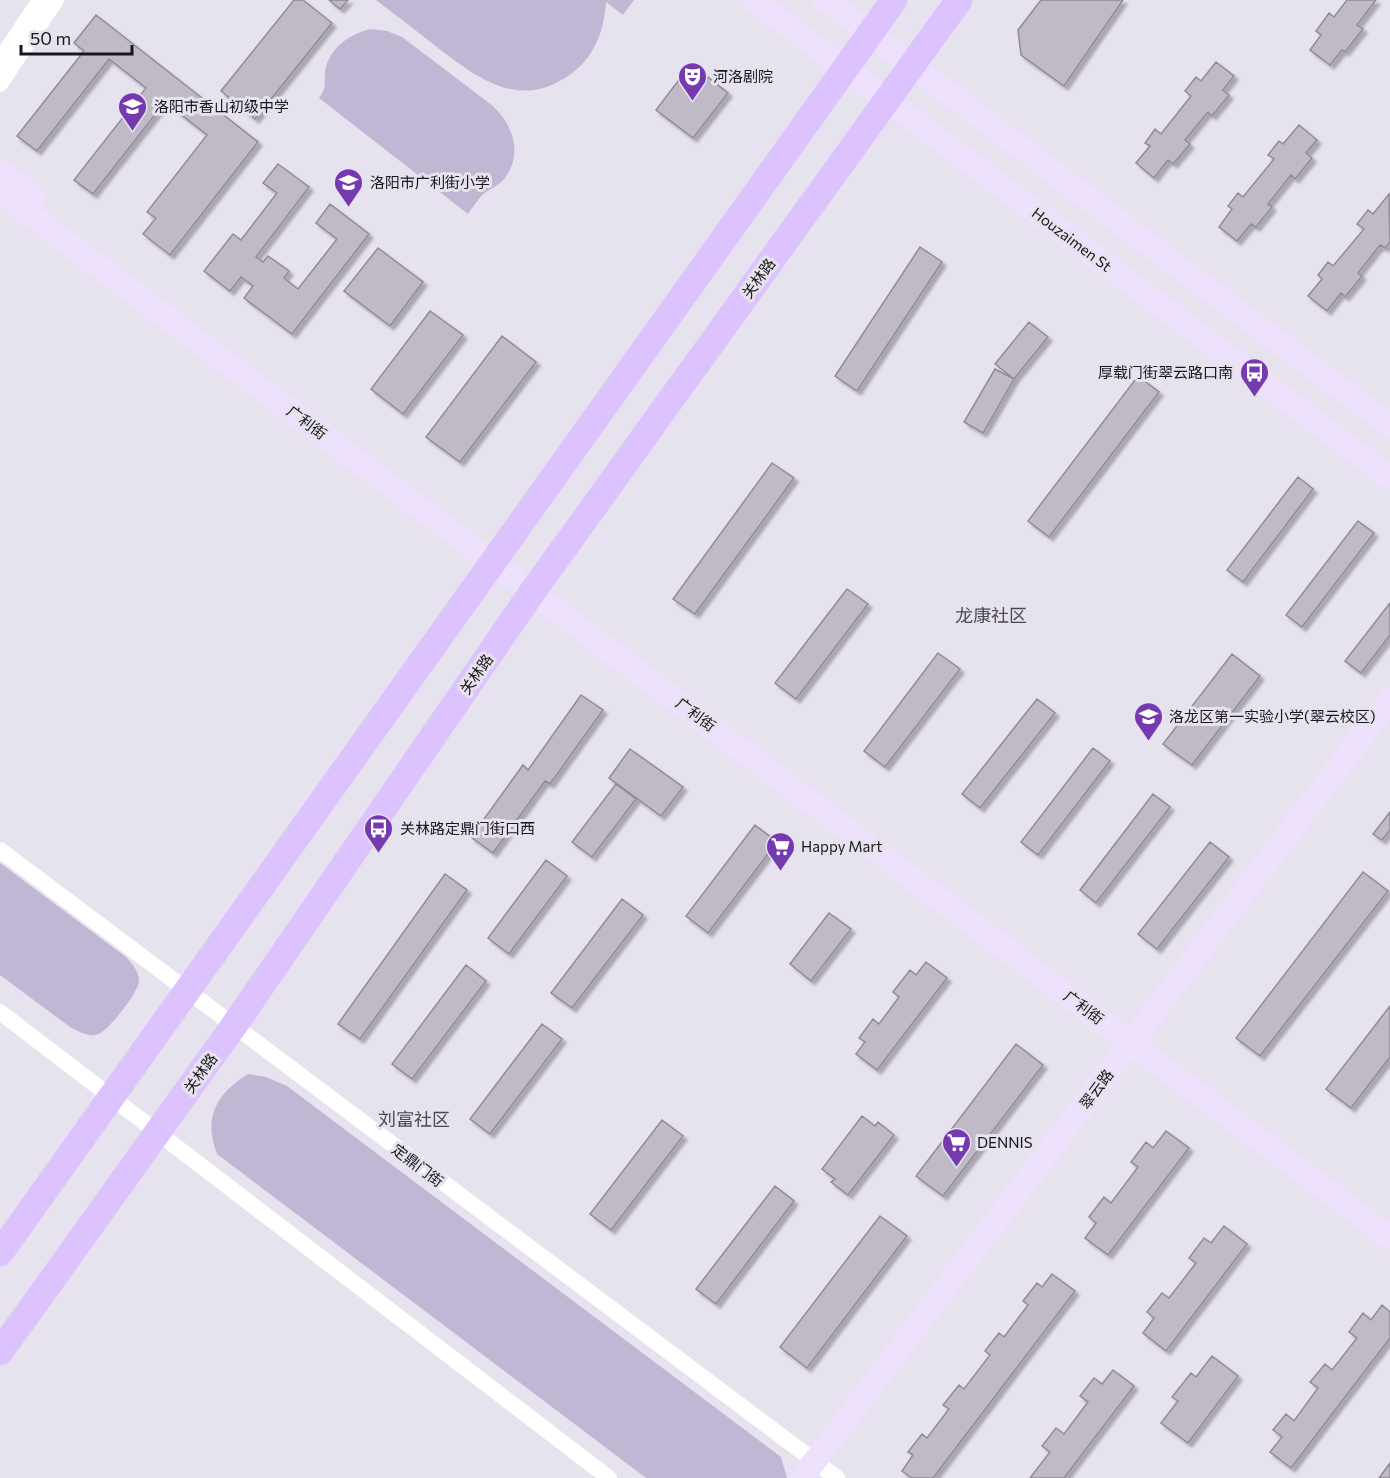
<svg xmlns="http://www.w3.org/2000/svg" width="1390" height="1478" viewBox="0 0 1390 1478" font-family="Commissioner,'Noto Sans SC',sans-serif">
<defs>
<filter id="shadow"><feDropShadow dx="4" dy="4" stdDeviation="1.5" flood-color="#0004"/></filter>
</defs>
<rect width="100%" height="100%" fill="#e6e2ee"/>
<path fill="#c2b6d5" d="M 376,0 L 634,0 L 623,15 L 606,2 C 604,31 595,56 571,74 C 520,111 479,79 438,48 C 418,32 397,16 376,0 Z
M 370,29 L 387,31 L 402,37 L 493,106 C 513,125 523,153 505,178 C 500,184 493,188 486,192 C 479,197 473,207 468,214 L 319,98 C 327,88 324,84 325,72 C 329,48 348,35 370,29 Z
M 0,863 L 126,957 C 132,964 139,971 139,981 C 139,992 107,1033 96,1035 C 86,1036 78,1031 70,1027 L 0,975 Z
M 248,1074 L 266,1077 L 287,1086 L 781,1457 L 787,1478 L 646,1478 L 217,1154 C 203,1118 216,1094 248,1074 Z"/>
<path fill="#bfbac6" stroke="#908c97" stroke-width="1.5" filter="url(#shadow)" d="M 294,0 L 303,0 L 332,23 L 255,119 L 221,91 Z
M 329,0 L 348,0 L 340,9 Z
M 1041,0 L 1123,0 L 1064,86 L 1021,55 L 1018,30 Z
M 1347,0 L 1376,0 L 1357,25 L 1363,29 L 1345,52 L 1342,50 L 1330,65 L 1310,50 L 1321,35 L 1316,31 L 1329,13 L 1334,17 Z
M 96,15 L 258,142 L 170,255 L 143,234 L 156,218 L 147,212 L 207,135 L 165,102 L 93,194 L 74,180 L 146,88 L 109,59 L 37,151 L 17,136 L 84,51 L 74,43 Z
M 1216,62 L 1234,76 L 1223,90 L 1229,95 L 1212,116 L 1208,112 L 1185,140 L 1190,144 L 1173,164 L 1168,160 L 1154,178 L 1136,163 L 1150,146 L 1145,143 L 1155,129 L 1161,134 L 1191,96 L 1185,91 L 1196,77 L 1201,81 Z
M 691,64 L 728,93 L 693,138 L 656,110 Z
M 1299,125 L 1317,140 L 1306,153 L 1312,158 L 1295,179 L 1291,175 L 1268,204 L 1272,207 L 1256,227 L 1251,224 L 1237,241 L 1219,227 L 1232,209 L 1228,206 L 1238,193 L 1243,197 L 1274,159 L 1268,155 L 1279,141 L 1283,144 Z
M 278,164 L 309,187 L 256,257 L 263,262 L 268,256 L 289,271 L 284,278 L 298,289 L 337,239 L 316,223 L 330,204 L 369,234 L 292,334 L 244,298 L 253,286 L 241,277 L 230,291 L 204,271 L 233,234 L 241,240 L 277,193 L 263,183 Z
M 1389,194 L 1390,242 L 1385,248 L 1380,245 L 1358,273 L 1362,276 L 1345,297 L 1341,293 L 1327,311 L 1308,296 L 1322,279 L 1318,275 L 1328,262 L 1333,266 L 1364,229 L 1357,224 L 1368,210 L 1373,214 Z
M 920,247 L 942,262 L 857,391 L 835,376 Z
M 378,248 L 423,282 L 390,326 L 344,291 Z
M 430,311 L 463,335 L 403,414 L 371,389 Z
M 1029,322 L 1048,337 L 1014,379 L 995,364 Z
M 502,336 L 536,362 L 460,462 L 426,437 Z
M 995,369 L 1014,379 L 983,433 L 964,422 Z
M 1138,376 L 1159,392 L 1049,537 L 1028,521 Z
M 772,463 L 794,478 L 695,614 L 673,599 Z
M 1298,477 L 1313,489 L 1243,582 L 1227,570 Z
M 1358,521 L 1374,533 L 1302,627 L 1286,615 Z
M 847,589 L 868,604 L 796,699 L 775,683 Z
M 1390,603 L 1390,635 L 1361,673 L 1345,661 Z
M 938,653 L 960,669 L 885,767 L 864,751 Z
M 1232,654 L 1260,676 L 1192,765 L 1163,744 Z
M 581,695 L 603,710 L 550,784 L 545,781 L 493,853 L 471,837 L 523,765 L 528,770 Z
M 1037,699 L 1055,713 L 980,808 L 962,794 Z
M 1093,748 L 1110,761 L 1038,855 L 1021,842 Z
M 630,749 L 683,787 L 661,816 L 609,778 Z
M 616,784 L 636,799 L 592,857 L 572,842 Z
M 1153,794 L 1170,807 L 1096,903 L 1080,890 Z
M 1390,812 L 1390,830 L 1382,840 L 1373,834 Z
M 755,825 L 777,842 L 708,933 L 686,916 Z
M 1210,842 L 1229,857 L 1157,949 L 1138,934 Z
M 546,860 L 567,876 L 509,954 L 488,938 Z
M 1363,872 L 1388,891 L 1260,1056 L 1236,1038 Z
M 445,874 L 467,890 L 360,1039 L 338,1024 Z
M 622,899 L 643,915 L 572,1008 L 551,993 Z
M 829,913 L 851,929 L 811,981 L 790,964 Z
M 926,962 L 947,978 L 877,1070 L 856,1054 L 865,1042 L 859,1038 L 873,1019 L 879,1024 L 899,997 L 893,992 L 910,970 L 916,975 Z
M 466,965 L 486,981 L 412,1079 L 392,1064 Z
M 1390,1006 L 1390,1057 L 1351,1108 L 1326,1089 Z
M 542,1024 L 562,1039 L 490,1134 L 470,1119 Z
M 1016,1044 L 1043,1065 L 943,1196 L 916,1176 Z
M 862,1116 L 875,1126 L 878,1122 L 894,1135 L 848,1195 L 831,1182 L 835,1179 L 822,1169 Z
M 662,1120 L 683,1136 L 611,1230 L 590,1214 Z
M 1166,1131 L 1189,1148 L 1108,1255 L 1085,1238 L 1096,1223 L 1089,1217 L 1104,1197 L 1111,1203 L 1138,1167 L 1131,1162 L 1146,1142 L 1153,1148 Z
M 775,1186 L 794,1201 L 716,1304 L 696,1289 Z
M 880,1216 L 907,1236 L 807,1368 L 780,1347 Z
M 1224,1226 L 1247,1244 L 1166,1351 L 1143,1333 L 1154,1318 L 1147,1312 L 1162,1293 L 1169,1298 L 1196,1263 L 1189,1258 L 1204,1238 L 1211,1243 Z
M 1052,1274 L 1075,1291 L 933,1478 L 912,1478 L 902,1471 L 913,1455 L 908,1452 L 922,1434 L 927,1438 L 949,1409 L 943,1405 L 959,1385 L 964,1389 L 990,1355 L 985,1351 L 999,1333 L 1004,1337 L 1028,1305 L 1023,1301 L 1037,1283 L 1042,1287 Z
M 1382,1305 L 1390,1312 L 1390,1338 L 1291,1468 L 1270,1452 L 1282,1437 L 1273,1430 L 1286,1414 L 1294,1421 L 1318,1388 L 1310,1382 L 1325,1364 L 1332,1370 L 1357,1338 L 1349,1332 L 1363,1313 L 1371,1320 Z
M 1212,1356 L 1238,1376 L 1188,1443 L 1161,1423 L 1178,1401 L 1172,1397 L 1191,1373 L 1196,1377 Z
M 1113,1370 L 1134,1386 L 1064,1478 L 1030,1478 L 1050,1452 L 1042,1446 L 1056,1428 L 1064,1434 L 1088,1402 L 1080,1396 L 1094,1378 L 1102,1384 Z
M 1390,1463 L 1390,1478 L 1379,1478 Z"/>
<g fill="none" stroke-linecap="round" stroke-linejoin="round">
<path stroke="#fff" stroke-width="16" d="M 0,60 L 40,0
M 0,84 L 56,0
M 0,850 L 837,1478
M 0,1012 L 609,1478"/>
<path stroke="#eee1fe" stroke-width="24" d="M 754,0 L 1390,478
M 825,0 L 1390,426
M 0,171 L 34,197
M 0,192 L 1390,1238
M 802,1478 L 1390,699"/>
<path stroke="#ddc3fe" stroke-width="27" d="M 0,1253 L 894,0
M 0,1352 L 233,1027 L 533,591 L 959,0"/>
</g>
<defs>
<symbol id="theatre-pin" viewBox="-11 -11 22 30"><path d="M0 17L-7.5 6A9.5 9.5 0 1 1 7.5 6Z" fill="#763ab0" stroke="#e6e2ee"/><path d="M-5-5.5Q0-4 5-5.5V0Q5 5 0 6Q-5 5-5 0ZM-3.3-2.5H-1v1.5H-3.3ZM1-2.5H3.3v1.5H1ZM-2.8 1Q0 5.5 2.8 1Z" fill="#fff"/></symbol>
<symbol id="school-pin" viewBox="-11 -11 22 30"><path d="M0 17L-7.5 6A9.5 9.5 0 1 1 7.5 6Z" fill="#763ab0" stroke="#e6e2ee"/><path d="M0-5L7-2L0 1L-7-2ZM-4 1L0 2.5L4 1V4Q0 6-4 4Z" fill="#fff"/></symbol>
<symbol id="bus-pin" viewBox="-11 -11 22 30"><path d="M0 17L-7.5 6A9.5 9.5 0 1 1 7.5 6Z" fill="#763ab0" stroke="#e6e2ee"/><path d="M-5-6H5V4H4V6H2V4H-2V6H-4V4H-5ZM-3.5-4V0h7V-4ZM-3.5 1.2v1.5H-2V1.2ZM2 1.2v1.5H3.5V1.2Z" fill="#fff"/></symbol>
<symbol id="supermarket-pin" viewBox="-11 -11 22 30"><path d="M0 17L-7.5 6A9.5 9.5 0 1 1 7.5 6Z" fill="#763ab0" stroke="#e6e2ee"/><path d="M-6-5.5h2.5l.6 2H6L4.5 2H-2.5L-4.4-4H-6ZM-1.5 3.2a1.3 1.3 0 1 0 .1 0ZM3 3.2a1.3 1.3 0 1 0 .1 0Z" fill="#fff"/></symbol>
</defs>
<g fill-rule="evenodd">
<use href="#theatre-pin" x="676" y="60" width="33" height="45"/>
<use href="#school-pin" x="116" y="90" width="33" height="45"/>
<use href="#school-pin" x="332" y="166" width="33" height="45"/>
<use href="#bus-pin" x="1238" y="356" width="33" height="45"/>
<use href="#school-pin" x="1132" y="700" width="33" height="45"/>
<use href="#bus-pin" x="362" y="812" width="33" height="45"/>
<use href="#supermarket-pin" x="764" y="830" width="33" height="45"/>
<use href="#supermarket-pin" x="940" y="1126" width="33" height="45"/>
</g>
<g text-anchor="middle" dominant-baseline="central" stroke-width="6" stroke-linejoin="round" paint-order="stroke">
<g font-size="15" fill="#19171b" stroke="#e6e2ee" text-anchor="start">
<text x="713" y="76">河洛剧院</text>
<text x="154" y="106">洛阳市香山初级中学</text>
<text x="370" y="182">洛阳市广利街小学</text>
<text x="1233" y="372" text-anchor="end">厚载门街翠云路口南</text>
<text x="1169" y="716">洛龙区第一实验小学(翠云校区)</text>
<text x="400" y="828">关林路定鼎门街口西</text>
<text x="801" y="846">Happy Mart</text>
<text x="977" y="1142">DENNIS</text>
</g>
<g font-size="15" fill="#19171b" stroke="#e6e2ee">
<text transform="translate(1072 239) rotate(37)">Houzaimen St</text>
<text transform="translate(758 278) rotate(-54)">关林路</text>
<text transform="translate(307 422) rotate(37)">广利街</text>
<text transform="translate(476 674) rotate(-55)">关林路</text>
<text transform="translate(696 714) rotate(37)">广利街</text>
<text transform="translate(1084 1007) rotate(37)">广利街</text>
<text transform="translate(200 1073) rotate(-54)">关林路</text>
<text transform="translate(1096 1089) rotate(-53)">翠云路</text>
<text transform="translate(418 1165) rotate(37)">定鼎门街</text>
</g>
<g font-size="18" fill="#4d4953" stroke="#e6e2ee">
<text x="991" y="615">龙康社区</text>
<text x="414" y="1119">刘富社区</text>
</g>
</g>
<path d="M21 45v9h111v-9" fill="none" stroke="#19171b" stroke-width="3"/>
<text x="30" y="45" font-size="18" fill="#19171b" stroke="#e6e2ee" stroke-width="4.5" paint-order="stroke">50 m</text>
</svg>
